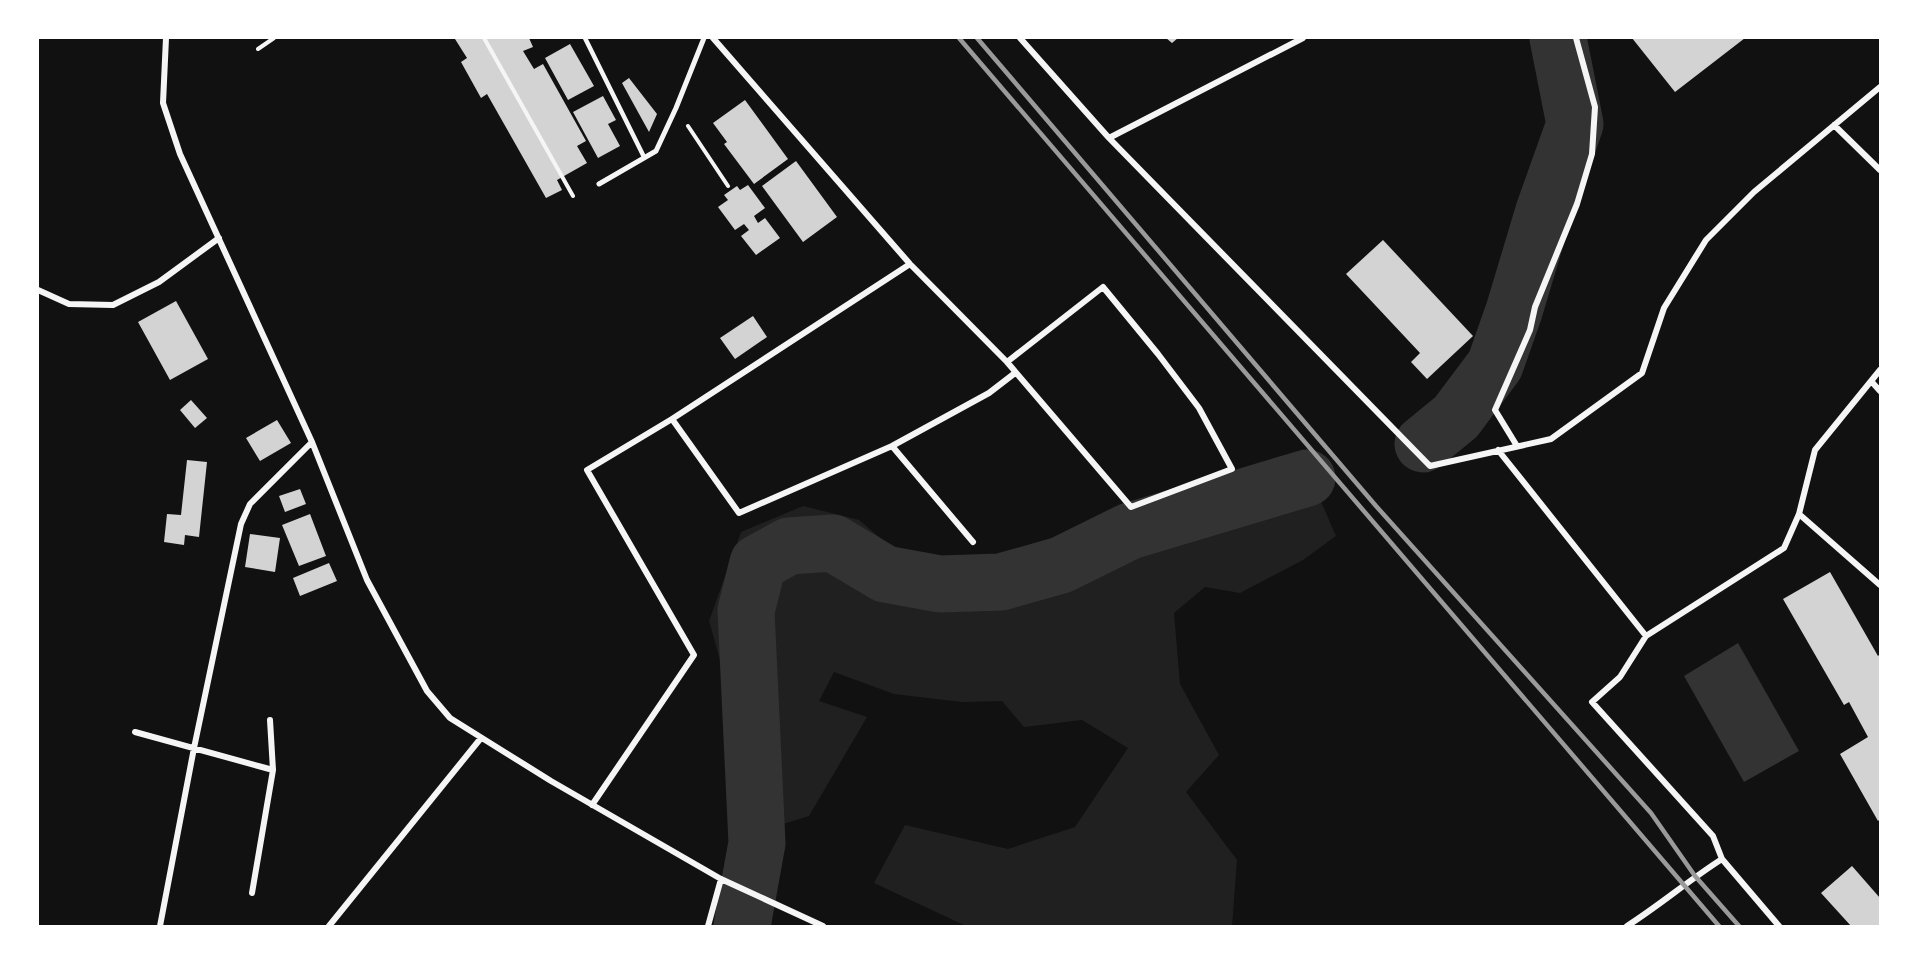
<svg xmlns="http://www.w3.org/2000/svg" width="1918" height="964" viewBox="0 0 1918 964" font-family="'Open Sans',sans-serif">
<rect width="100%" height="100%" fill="#111"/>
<path fill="#202020" d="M 1316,490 L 1336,536 L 1303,560 L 1240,593 L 1205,587 L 1174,613 L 1180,684 L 1219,755 L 1186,792 L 1237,860 L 1232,926 L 966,926 L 874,883 L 905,825 L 1008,849 L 1075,827 L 1128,748 L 1082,720 L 1024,727 L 1002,701 L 962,702 L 894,694 L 834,672 L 819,701 L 867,717 L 809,816 L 764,830 L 734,773 L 727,685 L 709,621 L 741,532 L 803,506 L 859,520 L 904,558 L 1031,558 L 1232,500 Z"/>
<path fill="#333" d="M 1738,643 L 1799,751 L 1744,782 L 1684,676 Z"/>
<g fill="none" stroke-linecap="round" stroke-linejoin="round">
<path stroke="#333" stroke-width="57" d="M 1423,444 L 1456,417 L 1495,365 L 1514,311 L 1544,211 L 1575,124 L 1558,38
M 742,926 L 757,843 L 746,611 L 758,563 L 789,546 L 833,543 L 885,574 L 940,584 L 1001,582 L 1061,565 L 1130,531 L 1307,478"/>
</g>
<path fill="#d3d3d3" d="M 458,38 L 529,38 L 533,47 L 523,51 L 534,69 L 543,64 L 586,141 L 577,146 L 587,163 L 557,180 L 562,190 L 546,198 L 487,94 L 481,98 L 461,62 L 467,58 L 455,39 Z
M 1166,38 L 1178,38 L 1172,43 Z
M 1632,38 L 1745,38 L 1675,92 Z
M 570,44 L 594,86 L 568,100 L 545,58 Z
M 629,78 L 657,114 L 649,132 L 622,83 Z
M 603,96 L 616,120 L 608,124 L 620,146 L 598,158 L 573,112 Z
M 745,100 L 788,159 L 754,184 L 724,144 L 727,142 L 713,123 Z
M 796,161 L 837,217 L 803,242 L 762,186 Z
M 748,185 L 765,208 L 754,216 L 758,223 L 765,218 L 780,238 L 756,255 L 741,236 L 749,230 L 744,224 L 735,230 L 718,207 L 728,200 L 724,195 L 737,186 L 740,190 Z
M 1383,240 L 1473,336 L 1427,379 L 1411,362 L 1420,353 L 1346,274 Z
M 176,301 L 208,359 L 170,380 L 138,322 Z
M 753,316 L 767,337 L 735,359 L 720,338 Z
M 191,400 L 207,418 L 195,428 L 180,410 Z
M 277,420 L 291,443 L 260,461 L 246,438 Z
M 187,460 L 207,462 L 199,537 L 185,535 L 184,545 L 164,542 L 167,514 L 181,515 Z
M 300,489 L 306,504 L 285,512 L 279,496 Z
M 310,514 L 326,556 L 299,566 L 282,525 Z
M 250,534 L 280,538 L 275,572 L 245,567 Z
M 329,563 L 337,581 L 300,596 L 293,578 Z
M 1830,572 L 1878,656 L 1880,654 L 1880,819 L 1878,821 L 1840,754 L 1868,737 L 1849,702 L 1844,705 L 1783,599 Z
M 1852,866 L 1880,898 L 1880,926 L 1851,926 L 1821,893 Z"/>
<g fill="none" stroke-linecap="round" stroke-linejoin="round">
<path stroke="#f5f5f5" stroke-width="4" d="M 484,38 L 573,196
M 258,49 L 274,38
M 688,126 L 728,186"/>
<path stroke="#f5f5f5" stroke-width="4.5" d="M 585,38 L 644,157"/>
<path stroke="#f5f5f5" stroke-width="5" d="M 599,184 L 656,151 L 676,108 L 704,38"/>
<path stroke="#f5f5f5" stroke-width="6" d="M 166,38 L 163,103 L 180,154 L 312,442 L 367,580 L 427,691 L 450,718 L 551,781 L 721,879 L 823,926
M 713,38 L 910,264 L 1007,362 L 1131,507 L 1232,469 L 1199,408 L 1158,354 L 1103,287 L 1007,362
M 1020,38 L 1109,138 L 1430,466 L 1551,439 L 1642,373 L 1664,308 L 1706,240 L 1754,192 L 1880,87
M 1834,125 L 1880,170
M 1109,138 L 1303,38
M 910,264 L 672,419 L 739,513 L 892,446 L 989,393 L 1015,373
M 38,290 L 69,304 L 113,305 L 159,282 L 219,238
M 1871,381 L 1880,391
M 892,446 L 973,542
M 1517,446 L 1495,410 L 1530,330 L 1535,307 L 1577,204 L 1592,154 L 1595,107 L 1576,38
M 1498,450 L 1646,636
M 1799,514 L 1880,585
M 135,732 L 273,770
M 592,805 L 694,655 L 587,470 L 672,419
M 252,893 L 273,770 L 270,720
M 160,926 L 194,748 L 241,524 L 250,504 L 312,442
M 329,926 L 481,738
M 708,926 L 721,879
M 1627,926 C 1660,905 1689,880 1722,859
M 1779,926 L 1722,859 L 1713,836 L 1592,702 L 1620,677 L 1646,636 L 1784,548 L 1799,514 L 1815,450 L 1880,370"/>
<path stroke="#9a9a9a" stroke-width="4.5" d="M 959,38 L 1719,926
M 977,38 L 1376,506 L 1651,813 L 1695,876 L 1739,926"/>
</g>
<rect width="1918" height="964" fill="none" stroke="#ffffff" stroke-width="78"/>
</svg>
